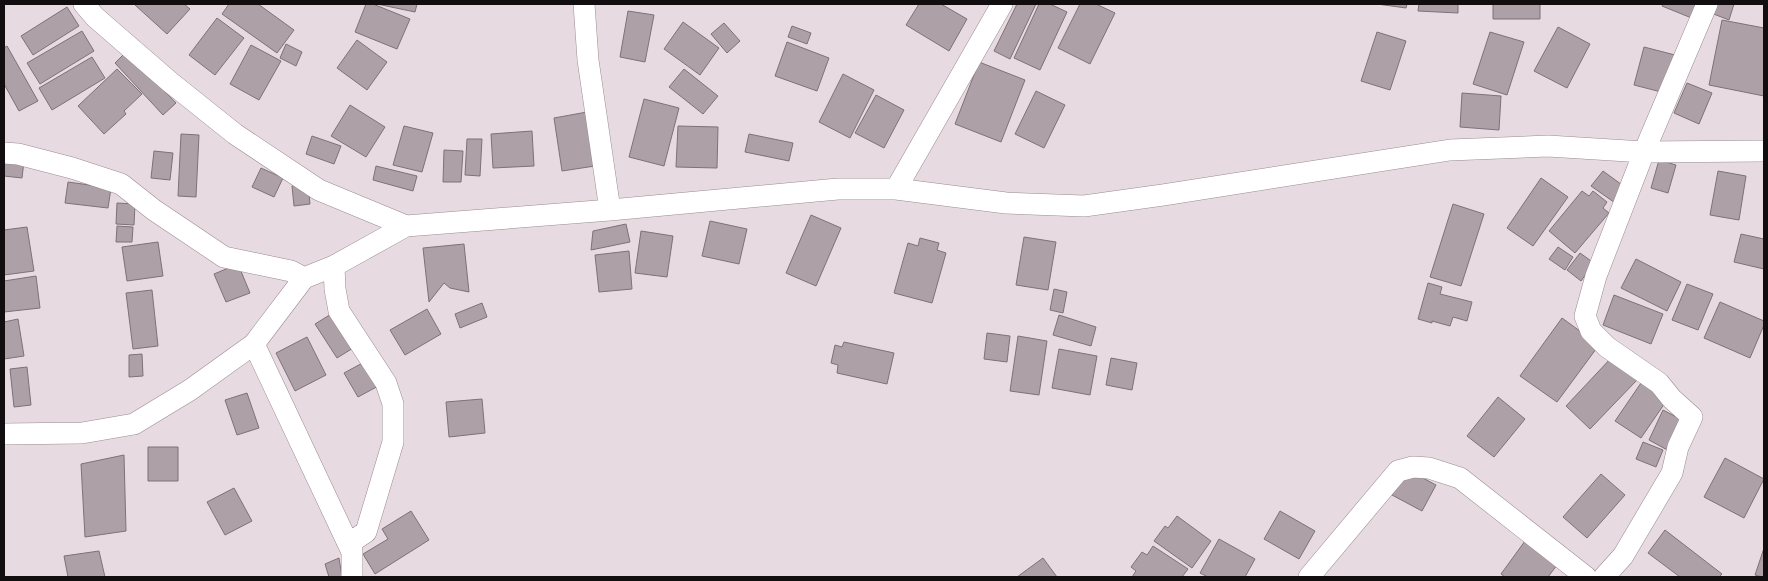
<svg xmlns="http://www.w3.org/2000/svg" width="1768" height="581" viewBox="0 0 1768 581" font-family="Cabin,sans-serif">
<rect width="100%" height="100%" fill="#e8dae1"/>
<path fill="#ada0a6" stroke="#7e7177" d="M 136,4 L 184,4 L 190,9 L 167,34 L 135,5 Z
M 229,4 L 258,4 L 294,30 L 277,53 L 222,14 Z
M 366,4 L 373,4 L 410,19 L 397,49 L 355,32 Z
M 377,4 L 417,4 L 415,12 Z
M 919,4 L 941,4 L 967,19 L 949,51 L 906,25 Z
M 1017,4 L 1036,4 L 1010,59 L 994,51 Z
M 1039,4 L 1050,4 L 1067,12 L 1040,70 L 1014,58 Z
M 1080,4 L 1096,4 L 1115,13 L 1090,64 L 1058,48 Z
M 1377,4 L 1407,4 L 1406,8 Z
M 1419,4 L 1458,4 L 1458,13 L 1418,11 Z
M 1493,4 L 1540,4 L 1540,19 L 1493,19 Z
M 1663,4 L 1700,4 L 1694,19 L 1662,6 Z
M 1714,4 L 1734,4 L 1729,20 L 1711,13 Z
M 67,7 L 79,26 L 33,55 L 21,36 Z
M 628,11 L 654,15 L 645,62 L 620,57 Z
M 217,18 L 244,38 L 215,75 L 189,55 Z
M 1722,20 L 1764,28 L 1764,96 L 1709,85 Z
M 683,22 L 719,48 L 700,75 L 664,49 Z
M 724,23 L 740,41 L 727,53 L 711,34 Z
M 792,26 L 811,33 L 807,44 L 788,37 Z
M 1558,27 L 1590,44 L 1567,88 L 1534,71 Z
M 82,31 L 94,51 L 40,84 L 27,63 Z
M 1377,32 L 1406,41 L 1390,90 L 1361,81 Z
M 1490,32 L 1524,42 L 1507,95 L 1473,84 Z
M 357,40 L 387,62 L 367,90 L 337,68 Z
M 787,42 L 829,58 L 817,91 L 775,76 Z
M 286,44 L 302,52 L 296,66 L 280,58 Z
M 251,45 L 281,61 L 259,100 L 230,84 Z
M 7,46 L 38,101 L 19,111 L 4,84 L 4,48 Z
M 1644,47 L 1679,56 L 1669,94 L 1634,85 Z
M 127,51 L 176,103 L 163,115 L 115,63 Z
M 92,57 L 105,78 L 52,110 L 39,88 Z
M 979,62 L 1025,80 L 1001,142 L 955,124 Z
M 117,69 L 142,94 L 124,111 L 126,114 L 104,134 L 78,106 Z
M 684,69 L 718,96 L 703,114 L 669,87 Z
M 843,74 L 874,90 L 850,138 L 819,122 Z
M 1687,83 L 1712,93 L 1699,124 L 1674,113 Z
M 1036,91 L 1065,105 L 1044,148 L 1015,134 Z
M 1462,93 L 1501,96 L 1499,130 L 1460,127 Z
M 876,95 L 904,110 L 884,148 L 855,133 Z
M 644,99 L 679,108 L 664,166 L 629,157 Z
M 350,105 L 385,127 L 366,157 L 331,136 Z
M 587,112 L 595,166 L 562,171 L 554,118 Z
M 404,126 L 433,133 L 422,172 L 393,165 Z
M 678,126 L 718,127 L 717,168 L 676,167 Z
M 532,131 L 534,166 L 493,168 L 491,134 Z
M 181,134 L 199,135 L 196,197 L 178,196 Z
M 749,134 L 793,143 L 789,161 L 745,152 Z
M 312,136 L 341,146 L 334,164 L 306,154 Z
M 467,139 L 482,139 L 480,176 L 465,175 Z
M 444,150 L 463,151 L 461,182 L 443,182 Z
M 154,151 L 173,153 L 170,180 L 151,178 Z
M 4,158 L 24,161 L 22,178 L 4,176 Z
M 1659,160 L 1676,165 L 1668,193 L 1651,188 Z
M 376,166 L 417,176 L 413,191 L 373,180 Z
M 261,168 L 283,178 L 274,197 L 252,187 Z
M 1603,171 L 1629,190 L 1618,205 L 1591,186 Z
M 1718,171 L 1746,176 L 1739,220 L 1710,215 Z
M 1541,178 L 1568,197 L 1533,246 L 1507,228 Z
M 68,182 L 111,188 L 108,208 L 65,203 Z
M 308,184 L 310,204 L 294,206 L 292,186 Z
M 1582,191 L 1589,196 L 1593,191 L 1607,202 L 1603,208 L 1609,213 L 1575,253 L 1549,231 Z
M 117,203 L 135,204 L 134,225 L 116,224 Z
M 1453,204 L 1484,214 L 1461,286 L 1430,277 Z
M 811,215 L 841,228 L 816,286 L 786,273 Z
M 710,221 L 747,229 L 739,264 L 702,256 Z
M 626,224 L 630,242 L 591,250 L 593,231 Z
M 117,226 L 133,227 L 132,242 L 116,242 Z
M 27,227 L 34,271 L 4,275 L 4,230 Z
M 641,231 L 673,236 L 667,277 L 635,273 Z
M 1741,234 L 1764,239 L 1764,269 L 1734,262 Z
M 1024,237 L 1056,242 L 1048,290 L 1016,285 Z
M 920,238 L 939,243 L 937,250 L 946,253 L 932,303 L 894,293 L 908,243 L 918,246 Z
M 158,242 L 163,276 L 127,281 L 122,247 Z
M 464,244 L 469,292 L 450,288 L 444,283 L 429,302 L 423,248 Z
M 1558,247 L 1573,257 L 1565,270 L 1549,259 Z
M 629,251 L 632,289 L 599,292 L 595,255 Z
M 1580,253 L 1594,263 L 1581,281 L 1567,270 Z
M 1636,259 L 1681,282 L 1667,311 L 1621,288 Z
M 238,264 L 250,293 L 226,302 L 214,274 Z
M 36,276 L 40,308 L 4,312 L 4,281 Z
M 1428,283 L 1442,287 L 1440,294 L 1472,302 L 1467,321 L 1453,317 L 1450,326 L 1432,321 L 1432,323 L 1418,319 Z
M 1687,284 L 1713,294 L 1698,330 L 1672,320 Z
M 1054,289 L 1067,292 L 1063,313 L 1050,310 Z
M 152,290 L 158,346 L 133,349 L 126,293 Z
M 1614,295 L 1663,314 L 1651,344 L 1603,325 Z
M 1720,302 L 1764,321 L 1764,325 L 1750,358 L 1704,338 Z
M 482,303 L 487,317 L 460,328 L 455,314 Z
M 427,309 L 441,334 L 405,355 L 390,330 Z
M 336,311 L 358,345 L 337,358 L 315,324 Z
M 1059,315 L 1096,327 L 1091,346 L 1053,335 Z
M 1562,318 L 1599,345 L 1557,402 L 1520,376 Z
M 18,319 L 24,356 L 4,359 L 4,322 Z
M 987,333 L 1010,336 L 1007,362 L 984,359 Z
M 1018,336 L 1047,341 L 1039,395 L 1010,391 Z
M 307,337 L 326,375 L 295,391 L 276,353 Z
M 844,342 L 894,353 L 887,384 L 837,373 L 838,365 L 831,363 L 835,345 L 842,347 Z
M 1059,349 L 1097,356 L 1090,395 L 1052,388 Z
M 142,354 L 143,376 L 129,377 L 129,355 Z
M 1613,356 L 1637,380 L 1590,429 L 1566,406 Z
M 1111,358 L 1137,363 L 1132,390 L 1106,385 Z
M 368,360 L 382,384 L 358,397 L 344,373 Z
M 27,367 L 31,405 L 14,407 L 10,369 Z
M 1641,383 L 1667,400 L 1641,438 L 1615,421 Z
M 247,393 L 259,428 L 237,435 L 225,400 Z
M 1498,397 L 1525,419 L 1494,457 L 1467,436 Z
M 482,399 L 485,433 L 449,437 L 446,402 Z
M 1663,410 L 1686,422 L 1671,452 L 1649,440 Z
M 1643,442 L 1663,450 L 1656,467 L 1636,459 Z
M 148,447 L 178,447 L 178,481 L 148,481 Z
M 124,455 L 126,531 L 85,537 L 81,464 Z
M 1725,458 L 1764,479 L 1744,518 L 1704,497 Z
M 1406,469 L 1436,485 L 1422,511 L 1392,495 Z
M 1601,474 L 1625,495 L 1587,538 L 1563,517 Z
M 234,488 L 252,521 L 225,535 L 207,502 Z
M 411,511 L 429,540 L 375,574 L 363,554 L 388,539 L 382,529 Z
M 1280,511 L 1315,531 L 1299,559 L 1264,539 Z
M 1177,516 L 1211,541 L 1192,568 L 1154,541 L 1165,526 L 1168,528 Z
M 1665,530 L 1722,574 L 1719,577 L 1680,577 L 1648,553 Z
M 1219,539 L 1255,559 L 1245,577 L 1208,577 L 1200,573 Z
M 1525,541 L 1557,565 L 1548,577 L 1505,577 L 1501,574 Z
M 1153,546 L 1188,569 L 1182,577 L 1132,577 L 1136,571 L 1131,567 L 1142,552 L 1147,555 Z
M 1764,548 L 1764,577 L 1762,577 L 1755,575 Z
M 99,551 L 105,577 L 68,577 L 64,556 Z
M 339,558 L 342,577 L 329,577 L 325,564 Z
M 1043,558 L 1057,577 L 1017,577 Z"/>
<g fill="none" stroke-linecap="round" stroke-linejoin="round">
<defs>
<path id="minor" d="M 84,4 L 95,17 L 170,82 L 235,134 L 319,190 L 406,226
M 584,4 L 588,60 L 610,210
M 4,153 L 18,154 L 72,168 L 121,184 L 154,210 L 224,257 L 291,271 L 304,278
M 896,189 L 1002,4
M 334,266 L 335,289 L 339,311 L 386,383 L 393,404 L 393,442 L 366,532 L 351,542 L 352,552
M 254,344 L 352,552 L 352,577
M 4,434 L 82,433 L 134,424 L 190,390 L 254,344 L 304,278 L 334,266 L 406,226 L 610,210 L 838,189 L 896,189 L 1006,203 L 1084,206 L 1163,195 L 1450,150 L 1548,146 L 1644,152 L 1764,151
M 1309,577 L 1398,471 L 1413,467 L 1429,468 L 1460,478 L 1586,577
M 1604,577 L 1623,556 L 1672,473 L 1678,447 L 1692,417 L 1672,399 L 1659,383 L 1607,347 L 1591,331 L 1585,316 L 1596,276 L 1644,152 L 1707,4"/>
</defs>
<use href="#minor" stroke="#988b91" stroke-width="22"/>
<use href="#minor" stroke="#fff" stroke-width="21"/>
</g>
<rect width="1768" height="581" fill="none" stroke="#120d0f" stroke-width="10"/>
</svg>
